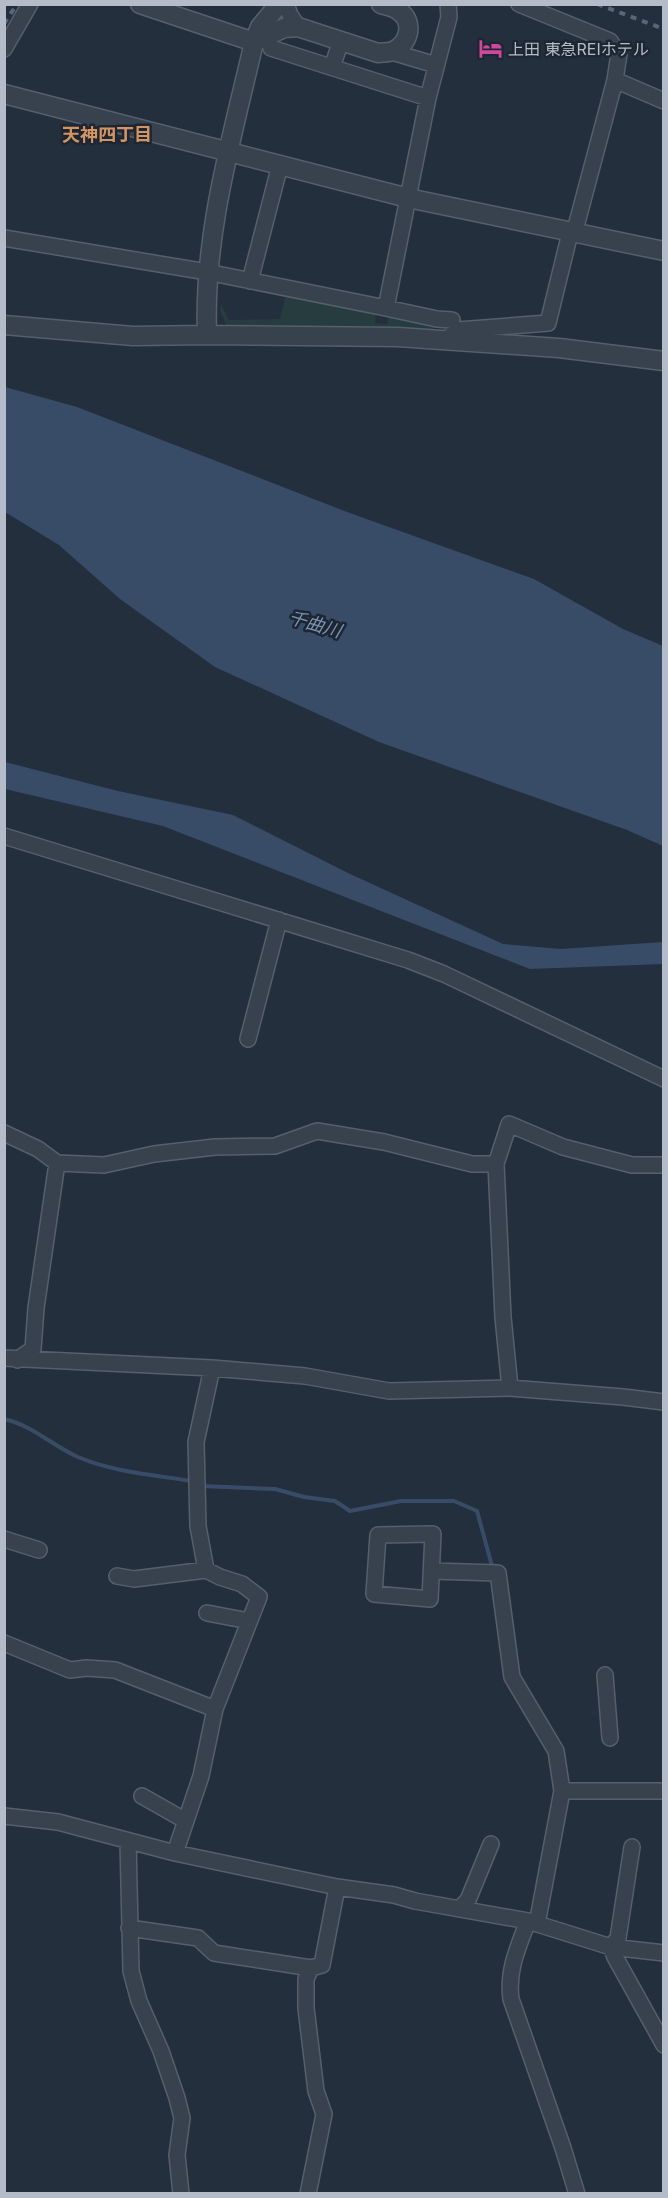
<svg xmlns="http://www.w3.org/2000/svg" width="668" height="2198" viewBox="0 0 668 2198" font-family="Inter,'Noto Sans JP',sans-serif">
<rect width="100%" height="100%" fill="#242f3e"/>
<path fill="#263c3f" d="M 286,294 L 376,311 L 375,323 L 387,324 L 389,313 L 443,324 L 427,331 L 227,328 L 220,310 L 221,304 L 229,320 L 280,319 Z"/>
<path fill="#394c67" d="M 5,387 L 77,407 L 347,512 L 534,579 L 623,629 L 663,646 L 663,846 L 627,830 L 379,742 L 215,667 L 120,599 L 59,545 L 5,512 Z
M 5,762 L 118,791 L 233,815 L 348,873 L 503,944 L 561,949 L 663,942 L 663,964 L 530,969 L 163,826 L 5,789 Z"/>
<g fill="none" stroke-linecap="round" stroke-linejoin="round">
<path stroke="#394c67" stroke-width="4" d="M 4,1419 C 32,1425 53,1446 78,1457 C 113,1472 154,1475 191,1481
M 201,1486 L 275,1489 L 304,1497 L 335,1501 L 350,1511 L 401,1501 L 454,1501 L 477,1511 L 492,1566"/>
<defs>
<path id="minor" d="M 286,4 L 290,15 L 298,27
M 448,4 L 449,17 L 428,98 L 386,308 L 437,319 L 452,320
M 519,4 L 610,41 L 619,54 L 615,80 L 664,101
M 271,48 L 428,98
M 4,49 L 30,4
M 392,52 L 436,65
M 332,67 L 341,41
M 574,234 L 615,80
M 4,238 L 207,272 L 386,308
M 250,281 L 280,165
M 444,341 L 458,330 L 548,323 L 570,233
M 4,836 L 408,960 L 444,974 L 664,1079
M 248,1039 L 279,920
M 4,1133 L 38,1149 L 57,1163 L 104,1165 L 154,1154 L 215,1147 L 275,1146 L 317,1131 L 384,1142 L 472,1164 L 496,1164 L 509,1124 L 563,1147 L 632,1165 L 664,1165
M 496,1164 L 503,1317 L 510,1388
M 4,1358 L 212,1368 L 305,1376 L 389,1391 L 510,1388 L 623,1397 L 664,1402
M 17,1360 L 33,1349 L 36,1308 L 57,1163
M 433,1534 L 430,1599 L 374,1594 L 378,1535 Z
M 4,1539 L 39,1550
M 206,1570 L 198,1526 L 196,1442 L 212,1368
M 432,1571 L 498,1573 L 512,1677 L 556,1751 L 562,1791 L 537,1924
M 117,1576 L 134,1579 L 206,1570 L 220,1577 L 242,1584 L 259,1597 L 215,1709 L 201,1776 L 175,1853
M 207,1613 L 249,1621
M 4,1643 L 70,1670 L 87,1668 L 115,1670 L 215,1709
M 605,1675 L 610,1738
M 562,1791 L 664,1791
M 142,1796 L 186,1821
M 4,1816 L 58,1822 L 175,1853 L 337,1887 L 394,1895 L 415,1901 L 528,1921 L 611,1947 L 664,1953
M 128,1841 L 131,1971 L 139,2001 L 161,2051 L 177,2098 L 182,2118 L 177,2155 L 181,2194
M 632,1847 L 618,1938 L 611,1947 L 615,1957 L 664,2045
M 459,1909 L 468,1900 L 491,1844
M 528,1921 C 518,1947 507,1971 511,1999 L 563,2148 L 577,2194
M 129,1928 L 198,1938 L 214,1953 L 311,1968 L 322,1965 L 337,1887
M 308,2194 L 324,2114 L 316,2091 L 306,2008 L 306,1979 L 311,1968"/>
<path id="tertiary" d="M 140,4 L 254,42 L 284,28 L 298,27 L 378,53 C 382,52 388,53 393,51 C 409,44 415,22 399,11 C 394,7 387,6 381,4
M 4,94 L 408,198 L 664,251
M 4,325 L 133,336 L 207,335 L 398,337 L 559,348 L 664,361
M 207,335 C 203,235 232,138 254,42 L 260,27 L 279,4"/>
</defs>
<use href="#minor" stroke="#565f6c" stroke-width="18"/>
<use href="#tertiary" stroke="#565f6c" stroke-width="21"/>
<use href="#minor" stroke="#38414e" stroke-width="15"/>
<use href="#tertiary" stroke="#38414e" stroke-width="18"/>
<path stroke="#5a6575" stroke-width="4" stroke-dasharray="6 6" stroke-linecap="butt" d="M 597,4 L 664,29
M 4,24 L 17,4"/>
</g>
<defs>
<symbol id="hotel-bare" viewBox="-9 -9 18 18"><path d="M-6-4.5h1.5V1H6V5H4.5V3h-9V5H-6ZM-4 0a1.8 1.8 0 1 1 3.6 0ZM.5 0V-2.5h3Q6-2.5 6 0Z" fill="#d1479c" stroke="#1d2633" stroke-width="2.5" paint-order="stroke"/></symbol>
</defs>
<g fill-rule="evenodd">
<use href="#hotel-bare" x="474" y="32" width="33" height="33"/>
</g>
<g text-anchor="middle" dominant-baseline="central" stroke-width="5" stroke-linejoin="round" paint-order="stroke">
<g font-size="16" fill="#b4bcc9" stroke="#1d2633" text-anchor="start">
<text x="508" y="49">上田 東急REIホテル</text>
</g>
<g font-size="18" font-weight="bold" fill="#d59563" stroke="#1d2633">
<text x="107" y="134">天神四丁目</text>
</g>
<g font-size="18" font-style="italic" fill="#7c92b1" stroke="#1d2633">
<text transform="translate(315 624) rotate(16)">千曲川</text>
</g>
</g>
<rect width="668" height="2198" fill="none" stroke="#b4bcc9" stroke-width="12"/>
</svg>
